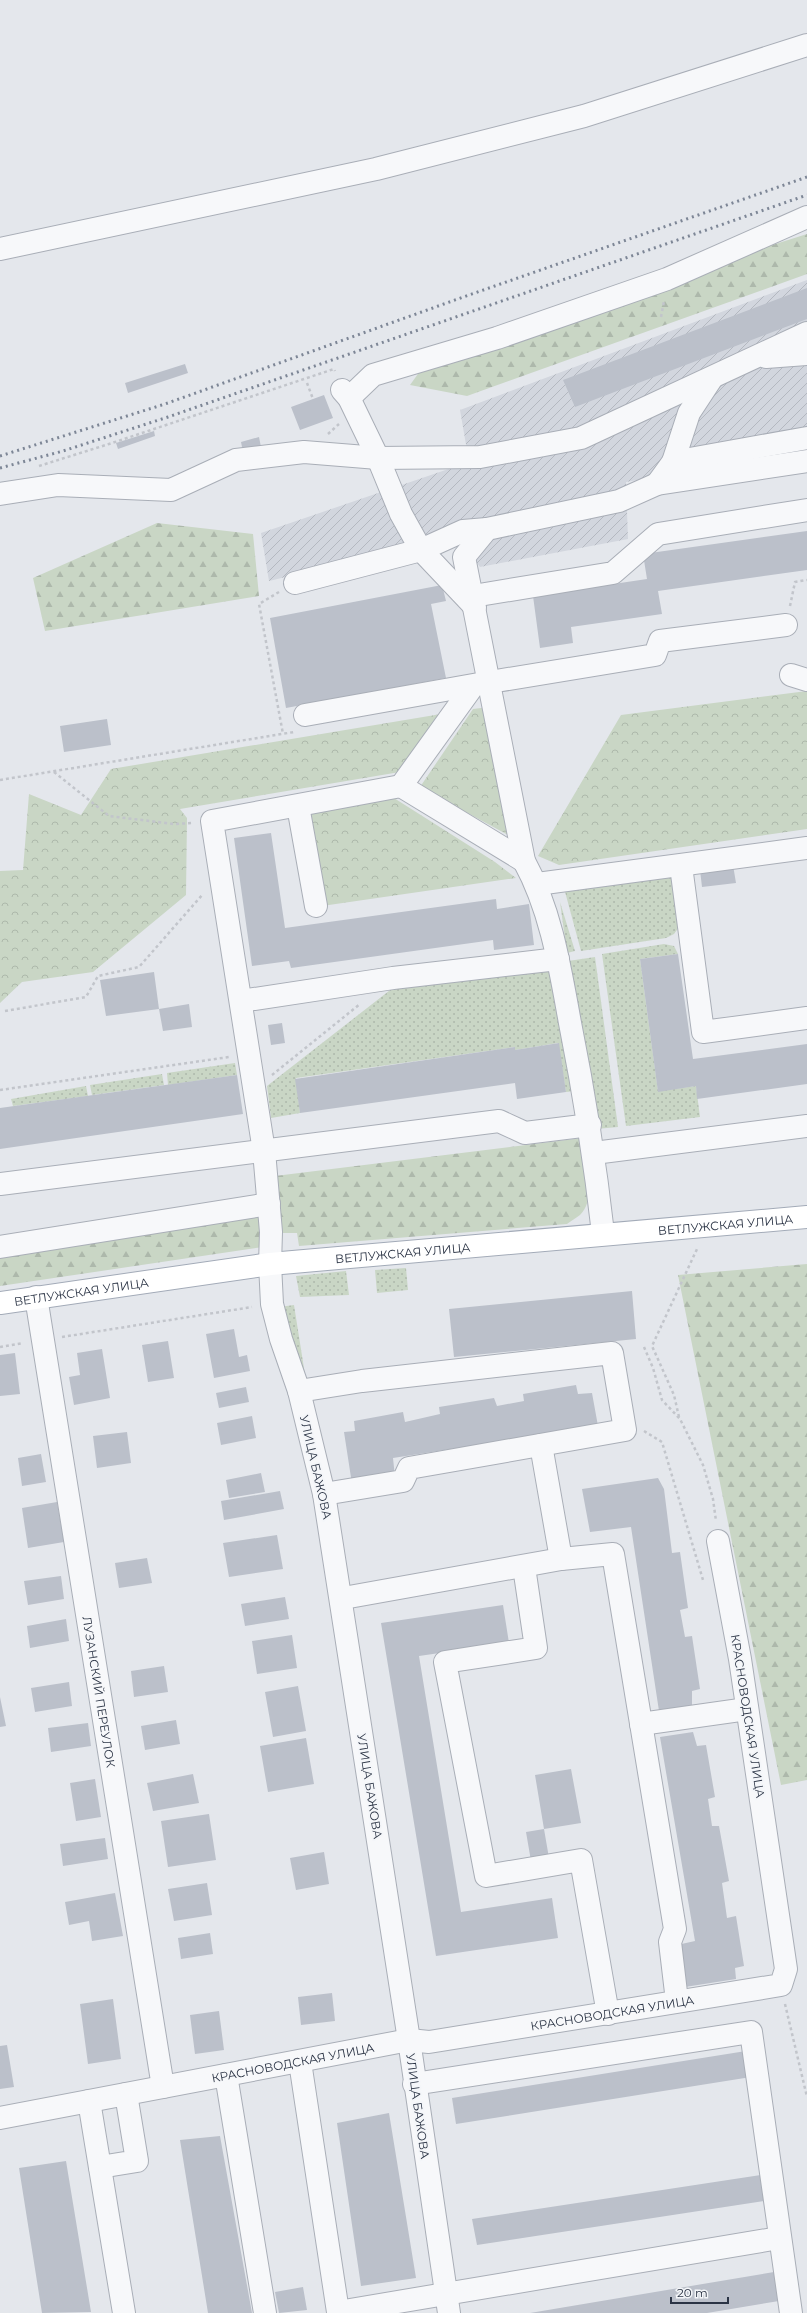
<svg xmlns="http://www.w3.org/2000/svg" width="807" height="2313" viewBox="0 0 807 2313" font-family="Montserrat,sans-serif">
<defs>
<pattern id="industrial-furrows" width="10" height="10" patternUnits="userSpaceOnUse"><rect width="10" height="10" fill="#d2d6de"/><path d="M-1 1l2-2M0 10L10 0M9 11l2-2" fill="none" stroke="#b4b8c0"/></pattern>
<pattern id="grass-dots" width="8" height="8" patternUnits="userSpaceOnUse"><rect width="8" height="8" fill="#c9d6c5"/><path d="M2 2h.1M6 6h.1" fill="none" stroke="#adb8ab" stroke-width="1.8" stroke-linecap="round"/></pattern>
<pattern id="forest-firs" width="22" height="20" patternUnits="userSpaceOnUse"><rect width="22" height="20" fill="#c9d6c5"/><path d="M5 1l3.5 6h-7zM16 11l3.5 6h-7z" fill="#adb8ab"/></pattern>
<pattern id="park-crowns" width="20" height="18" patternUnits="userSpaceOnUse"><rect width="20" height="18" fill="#c9d6c5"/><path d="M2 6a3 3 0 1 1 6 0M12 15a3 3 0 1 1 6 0" fill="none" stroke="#adb8ab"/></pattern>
</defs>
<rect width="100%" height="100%" fill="#e4e7ec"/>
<path fill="url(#industrial-furrows)" d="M 807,280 L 807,452 L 626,482 L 628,539 L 480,567 L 456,536 L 269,581 L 261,533 L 469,462 L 460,410 Z"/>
<path fill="url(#grass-dots)" d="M 671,876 L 679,927 L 674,934 L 666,938 L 581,951 L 564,888 Z
M 560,902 L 575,951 L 567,953 Z
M 664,944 L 674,946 L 678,954 L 640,959 L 658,1091 L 696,1086 L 700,1117 L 626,1126 L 602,954 Z
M 595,957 L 618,1127 L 596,1129 L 568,961 Z
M 552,963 L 576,1091 L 566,1092 L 558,1043 L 515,1050 L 515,1047 L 296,1078 L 300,1113 L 271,1118 L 267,1086 L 403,980 Z
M 235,1063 L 237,1075 L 168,1085 L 167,1073 Z
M 162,1074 L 164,1085 L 92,1095 L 90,1085 Z
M 86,1086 L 88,1096 L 13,1106 L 11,1099 Z
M 406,1268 L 408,1290 L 377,1293 L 375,1270 Z
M 346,1271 L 349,1295 L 300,1297 L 296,1276 Z
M 294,1305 L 306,1381 L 279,1307 Z"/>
<path fill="url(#forest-firs)" d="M 807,234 L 807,274 L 467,396 L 410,385 L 433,353 Z
M 157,523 L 253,534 L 259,596 L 45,631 L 33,578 Z
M 582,1138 C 585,1160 598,1197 580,1215 C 576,1218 571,1221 567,1224 L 299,1246 L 297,1233 L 282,1233 L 275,1176 Z
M 258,1211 L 263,1247 L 0,1286 L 0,1250 Z
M 807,1264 L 807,1780 L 781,1785 L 678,1275 Z"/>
<path fill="url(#park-crowns)" d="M 807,691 L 807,829 L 559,865 L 538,856 L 621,715 Z
M 489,707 L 508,835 L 420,787 L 473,709 Z
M 441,714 L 400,772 L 180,809 L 187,818 L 186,895 L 93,972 L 22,982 L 0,1003 L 0,871 L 23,870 L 29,794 L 81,815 L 111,769 Z
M 386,793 L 495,862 L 516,878 L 322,906 L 311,809 Z"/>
<path fill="#bbc0ca" d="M 807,288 L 807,319 L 575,407 L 563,380 Z
M 185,364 L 188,373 L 128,393 L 125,383 Z
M 324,395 L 333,418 L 300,430 L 291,407 Z
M 154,431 L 155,436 L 118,449 L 116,443 Z
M 259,437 L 261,447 L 243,452 L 241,442 Z
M 807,531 L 807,570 L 658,591 L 662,614 L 571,627 L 573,643 L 540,648 L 533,596 L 647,579 L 643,554 Z
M 442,585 L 446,601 L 431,604 L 446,678 L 286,708 L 270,618 Z
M 107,719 L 111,745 L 64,752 L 60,726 Z
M 271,833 L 285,928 L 496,899 L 497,909 L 529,904 L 534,945 L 494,950 L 493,940 L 291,968 L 289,961 L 252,966 L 234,838 Z
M 733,865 L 736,883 L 702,887 L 700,870 Z
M 678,954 L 693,1059 L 807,1044 L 807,1084 L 697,1099 L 696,1086 L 658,1092 L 640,959 Z
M 154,972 L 159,1009 L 106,1016 L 100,980 Z
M 189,1004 L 192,1027 L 163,1031 L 159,1009 Z
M 282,1023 L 285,1043 L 271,1045 L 268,1025 Z
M 559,1043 L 566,1092 L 517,1099 L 515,1083 L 300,1113 L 295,1079 L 515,1047 L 515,1050 Z
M 237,1075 L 243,1114 L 0,1149 L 0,1108 Z
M 632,1291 L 636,1339 L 454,1357 L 449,1309 Z
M 234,1329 L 239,1357 L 247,1355 L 250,1371 L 214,1378 L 206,1334 Z
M 168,1341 L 174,1378 L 148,1382 L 142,1345 Z
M 102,1349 L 110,1398 L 74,1405 L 69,1377 L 80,1375 L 77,1353 Z
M 15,1353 L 20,1394 L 0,1396 L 0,1355 Z
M 576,1385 L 578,1394 L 592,1393 L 598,1426 L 393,1458 L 395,1477 L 352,1484 L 344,1432 L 355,1431 L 354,1421 L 403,1412 L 405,1422 L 440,1414 L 439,1407 L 494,1398 L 497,1406 L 524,1401 L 523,1394 Z
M 246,1387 L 249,1402 L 219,1408 L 216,1393 Z
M 252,1416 L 256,1438 L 221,1445 L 217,1423 Z
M 127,1432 L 131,1463 L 97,1468 L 93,1436 Z
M 41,1454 L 46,1482 L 22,1486 L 18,1458 Z
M 261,1473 L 265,1492 L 229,1498 L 226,1480 Z
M 658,1478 L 664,1489 L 672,1553 L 680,1552 L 688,1608 L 680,1610 L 685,1637 L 692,1636 L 700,1689 L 692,1691 L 692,1705 L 659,1711 L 631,1527 L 590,1532 L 582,1489 Z
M 280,1491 L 284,1509 L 224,1520 L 221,1501 Z
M 57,1502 L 64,1542 L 28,1548 L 22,1508 Z
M 277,1535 L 283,1569 L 229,1577 L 223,1543 Z
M 147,1558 L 152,1583 L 119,1588 L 115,1563 Z
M 61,1576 L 64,1599 L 28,1605 L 24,1581 Z
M 285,1597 L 289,1619 L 245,1626 L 241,1604 Z
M 503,1605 L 509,1643 L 419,1656 L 461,1912 L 552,1898 L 558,1938 L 436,1956 L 381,1623 Z
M 66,1619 L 69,1641 L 30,1648 L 27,1626 Z
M 292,1635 L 297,1668 L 257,1674 L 252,1641 Z
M 164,1666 L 168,1692 L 134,1697 L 131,1671 Z
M 69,1682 L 72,1706 L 35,1712 L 31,1688 Z
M 298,1686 L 306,1731 L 273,1737 L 265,1692 Z
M 0,1697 L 6,1726 L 0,1727 Z
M 176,1720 L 180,1744 L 145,1750 L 141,1726 Z
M 88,1723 L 91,1746 L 51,1752 L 48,1728 Z
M 693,1732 L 697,1746 L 706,1745 L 715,1797 L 708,1799 L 712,1826 L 719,1826 L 729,1881 L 722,1883 L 727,1918 L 736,1916 L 744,1966 L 735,1968 L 736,1979 L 685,1987 L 677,1945 L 695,1941 L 660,1737 Z
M 306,1738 L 314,1784 L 268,1792 L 260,1746 Z
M 571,1769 L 581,1823 L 544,1829 L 535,1775 Z
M 193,1774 L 199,1803 L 153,1811 L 147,1783 Z
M 95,1779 L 101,1817 L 76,1821 L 70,1783 Z
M 209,1814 L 216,1860 L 168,1867 L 161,1821 Z
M 544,1829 L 549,1858 L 531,1861 L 526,1832 Z
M 105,1838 L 108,1859 L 63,1866 L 60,1844 Z
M 324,1852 L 329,1884 L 296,1890 L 290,1858 Z
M 207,1883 L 212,1915 L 174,1921 L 168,1889 Z
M 115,1893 L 123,1936 L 92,1941 L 89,1921 L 69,1925 L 65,1902 Z
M 210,1933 L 213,1954 L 181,1959 L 178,1938 Z
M 332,1993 L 335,2021 L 301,2025 L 298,1997 Z
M 113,1999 L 121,2059 L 88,2064 L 80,2004 Z
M 219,2011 L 224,2050 L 195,2054 L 190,2015 Z
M 7,2045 L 14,2087 L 0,2089 L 0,2046 Z
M 746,2051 L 751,2077 L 456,2124 L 452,2098 Z
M 389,2113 L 416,2278 L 361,2286 L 337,2123 Z
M 220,2136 L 252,2313 L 208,2313 L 180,2140 Z
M 66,2161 L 91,2312 L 42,2313 L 19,2168 Z
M 767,2174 L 771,2200 L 477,2245 L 472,2219 Z
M 780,2271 L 785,2300 L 707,2313 L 530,2313 Z
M 303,2287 L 307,2310 L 279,2313 L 275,2292 Z"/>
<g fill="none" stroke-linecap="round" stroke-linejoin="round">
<defs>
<g id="minor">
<path d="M 0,249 L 376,169 L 584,116 L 807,45"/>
<path d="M 766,357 L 807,354"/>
<path d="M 342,390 L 349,398 L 378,458 L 401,514 L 421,550 L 475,607"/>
<path d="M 349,398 L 373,375 L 497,338 L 667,279 L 807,217"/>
<path d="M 673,462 L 689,413 L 712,378"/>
<path d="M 657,484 L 673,462 L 807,438"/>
<path d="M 0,494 L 58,485 L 171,490 L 236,460 L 304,452 L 378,458 L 480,457 L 581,438 L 807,333"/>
<path d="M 295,583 L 421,550 L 463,531 L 487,529"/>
<path d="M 473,596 L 613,573 L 658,534 L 807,510"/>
<path d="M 791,675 L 807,680"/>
<path d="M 305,715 L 490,682 L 655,655 L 660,641 L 786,625"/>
<path d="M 401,786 L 473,686"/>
<path d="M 298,806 L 316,906"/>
<path d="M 681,866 L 703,1032 L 807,1018"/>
<path d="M 537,884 L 807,848"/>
<path d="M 241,1001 L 393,978 L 558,959"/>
<path d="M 594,1153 L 807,1126"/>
<path d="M 0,1184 L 499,1121 L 525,1133 L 590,1125"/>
<path d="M 603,1233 C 595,1162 584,1093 570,1023 C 560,968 551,910 524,861 L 464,557 L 487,529 L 619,501 L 657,484 L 807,461"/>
<path d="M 0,1247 L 269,1204"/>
<path id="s1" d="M 36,1297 L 163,2087"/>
<path d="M 299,1391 L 362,1381 L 612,1353 L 625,1430 L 409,1468 L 403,1481 L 324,1494"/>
<path d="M 541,1445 L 561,1559"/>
<path d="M 524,1567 L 536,1648 L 445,1662 L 486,1876 L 581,1860 L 608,2014"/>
<path d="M 341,1601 L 349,1597 L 561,1559 L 613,1554 L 675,1929 L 670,1942 L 677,2001"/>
<path d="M 641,1724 L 747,1709"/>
<path d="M 300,2062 L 338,2312 L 779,2238"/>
<path d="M 226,2075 L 265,2313"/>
<path d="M 414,2084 L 751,2032 L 791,2313"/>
<path d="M 89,2101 L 124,2313"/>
<path id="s2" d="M 0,2118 L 409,2040 L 429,2042 L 781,1985 L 786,1969 L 740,1659 L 718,1541"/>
<path d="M 100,2167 L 137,2161 L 126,2094"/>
<path d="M 449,2313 L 409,2040 L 324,1494 L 299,1391 L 281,1339 L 272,1304 L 270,1264 L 271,1232 L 264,1151 L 212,821 L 401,786 L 524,861"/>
</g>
<g id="major">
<path id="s3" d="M 0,1303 L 270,1264 L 807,1217"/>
</g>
</defs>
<use href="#minor" stroke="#a9aeb7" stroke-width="24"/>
<use href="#major" stroke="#a3abb8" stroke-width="24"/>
<path stroke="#c2c5cb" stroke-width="2.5" stroke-dasharray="3 3" stroke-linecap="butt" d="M 661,317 L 664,301
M 307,383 L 313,399
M 328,434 L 339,424
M 39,466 L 109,444 L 334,369 L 335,371
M 279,592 L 259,604 L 283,734
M 790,606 L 795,582 L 807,580
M 54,772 L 109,816 L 174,824 L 193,823
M 0,780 L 294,732
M 5,1011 L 86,997 L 98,976 L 139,967 L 203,894
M 272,1075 L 360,1004
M 0,1090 L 229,1057
M 62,1337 L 252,1307
M 0,1347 L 23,1343
M 644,1347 L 653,1368 L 662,1400 L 680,1419 L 703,1465 L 713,1499 L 716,1521
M 679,1417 L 674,1395 L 652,1346 L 697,1249
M 644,1431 L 662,1442 L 703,1580
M 785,2004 L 807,2097"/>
<use href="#minor" stroke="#f7f8fa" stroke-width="22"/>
<use href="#major" stroke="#fff" stroke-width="22"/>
<path stroke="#7d8696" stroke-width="3" stroke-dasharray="2 4" stroke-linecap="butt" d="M 0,456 L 165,404 L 469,295 L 807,177
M 0,468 L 63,451 L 168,417 L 807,195"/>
</g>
<g text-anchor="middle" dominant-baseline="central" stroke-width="4" stroke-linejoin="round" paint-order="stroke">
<g font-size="12" fill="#2b3445" stroke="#f4f6f9">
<text stroke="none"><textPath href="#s3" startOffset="730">ВЕТЛУЖСКАЯ УЛИЦА</textPath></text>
<text stroke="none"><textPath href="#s3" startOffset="406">ВЕТЛУЖСКАЯ УЛИЦА</textPath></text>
<text stroke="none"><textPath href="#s3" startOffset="82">ВЕТЛУЖСКАЯ УЛИЦА</textPath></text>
<text transform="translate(316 1467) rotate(77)">УЛИЦА БАЖОВА</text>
<text stroke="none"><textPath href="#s1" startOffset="400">ЛУЗАНСКИЙ ПЕРЕУЛОК</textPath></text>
<text transform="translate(748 1716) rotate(81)">КРАСНОВОДСКАЯ УЛИЦА</text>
<text transform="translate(370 1786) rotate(81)">УЛИЦА БАЖОВА</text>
<text stroke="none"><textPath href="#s2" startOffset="622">КРАСНОВОДСКАЯ УЛИЦА</textPath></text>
<text stroke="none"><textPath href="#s2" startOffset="298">КРАСНОВОДСКАЯ УЛИЦА</textPath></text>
<text transform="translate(418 2106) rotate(82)">УЛИЦА БАЖОВА</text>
</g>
</g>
<path d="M671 2297v6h57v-6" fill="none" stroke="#2b3445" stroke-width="2"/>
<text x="677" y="2297" font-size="12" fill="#2b3445" stroke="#f4f6f9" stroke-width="3" paint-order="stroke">20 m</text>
</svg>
